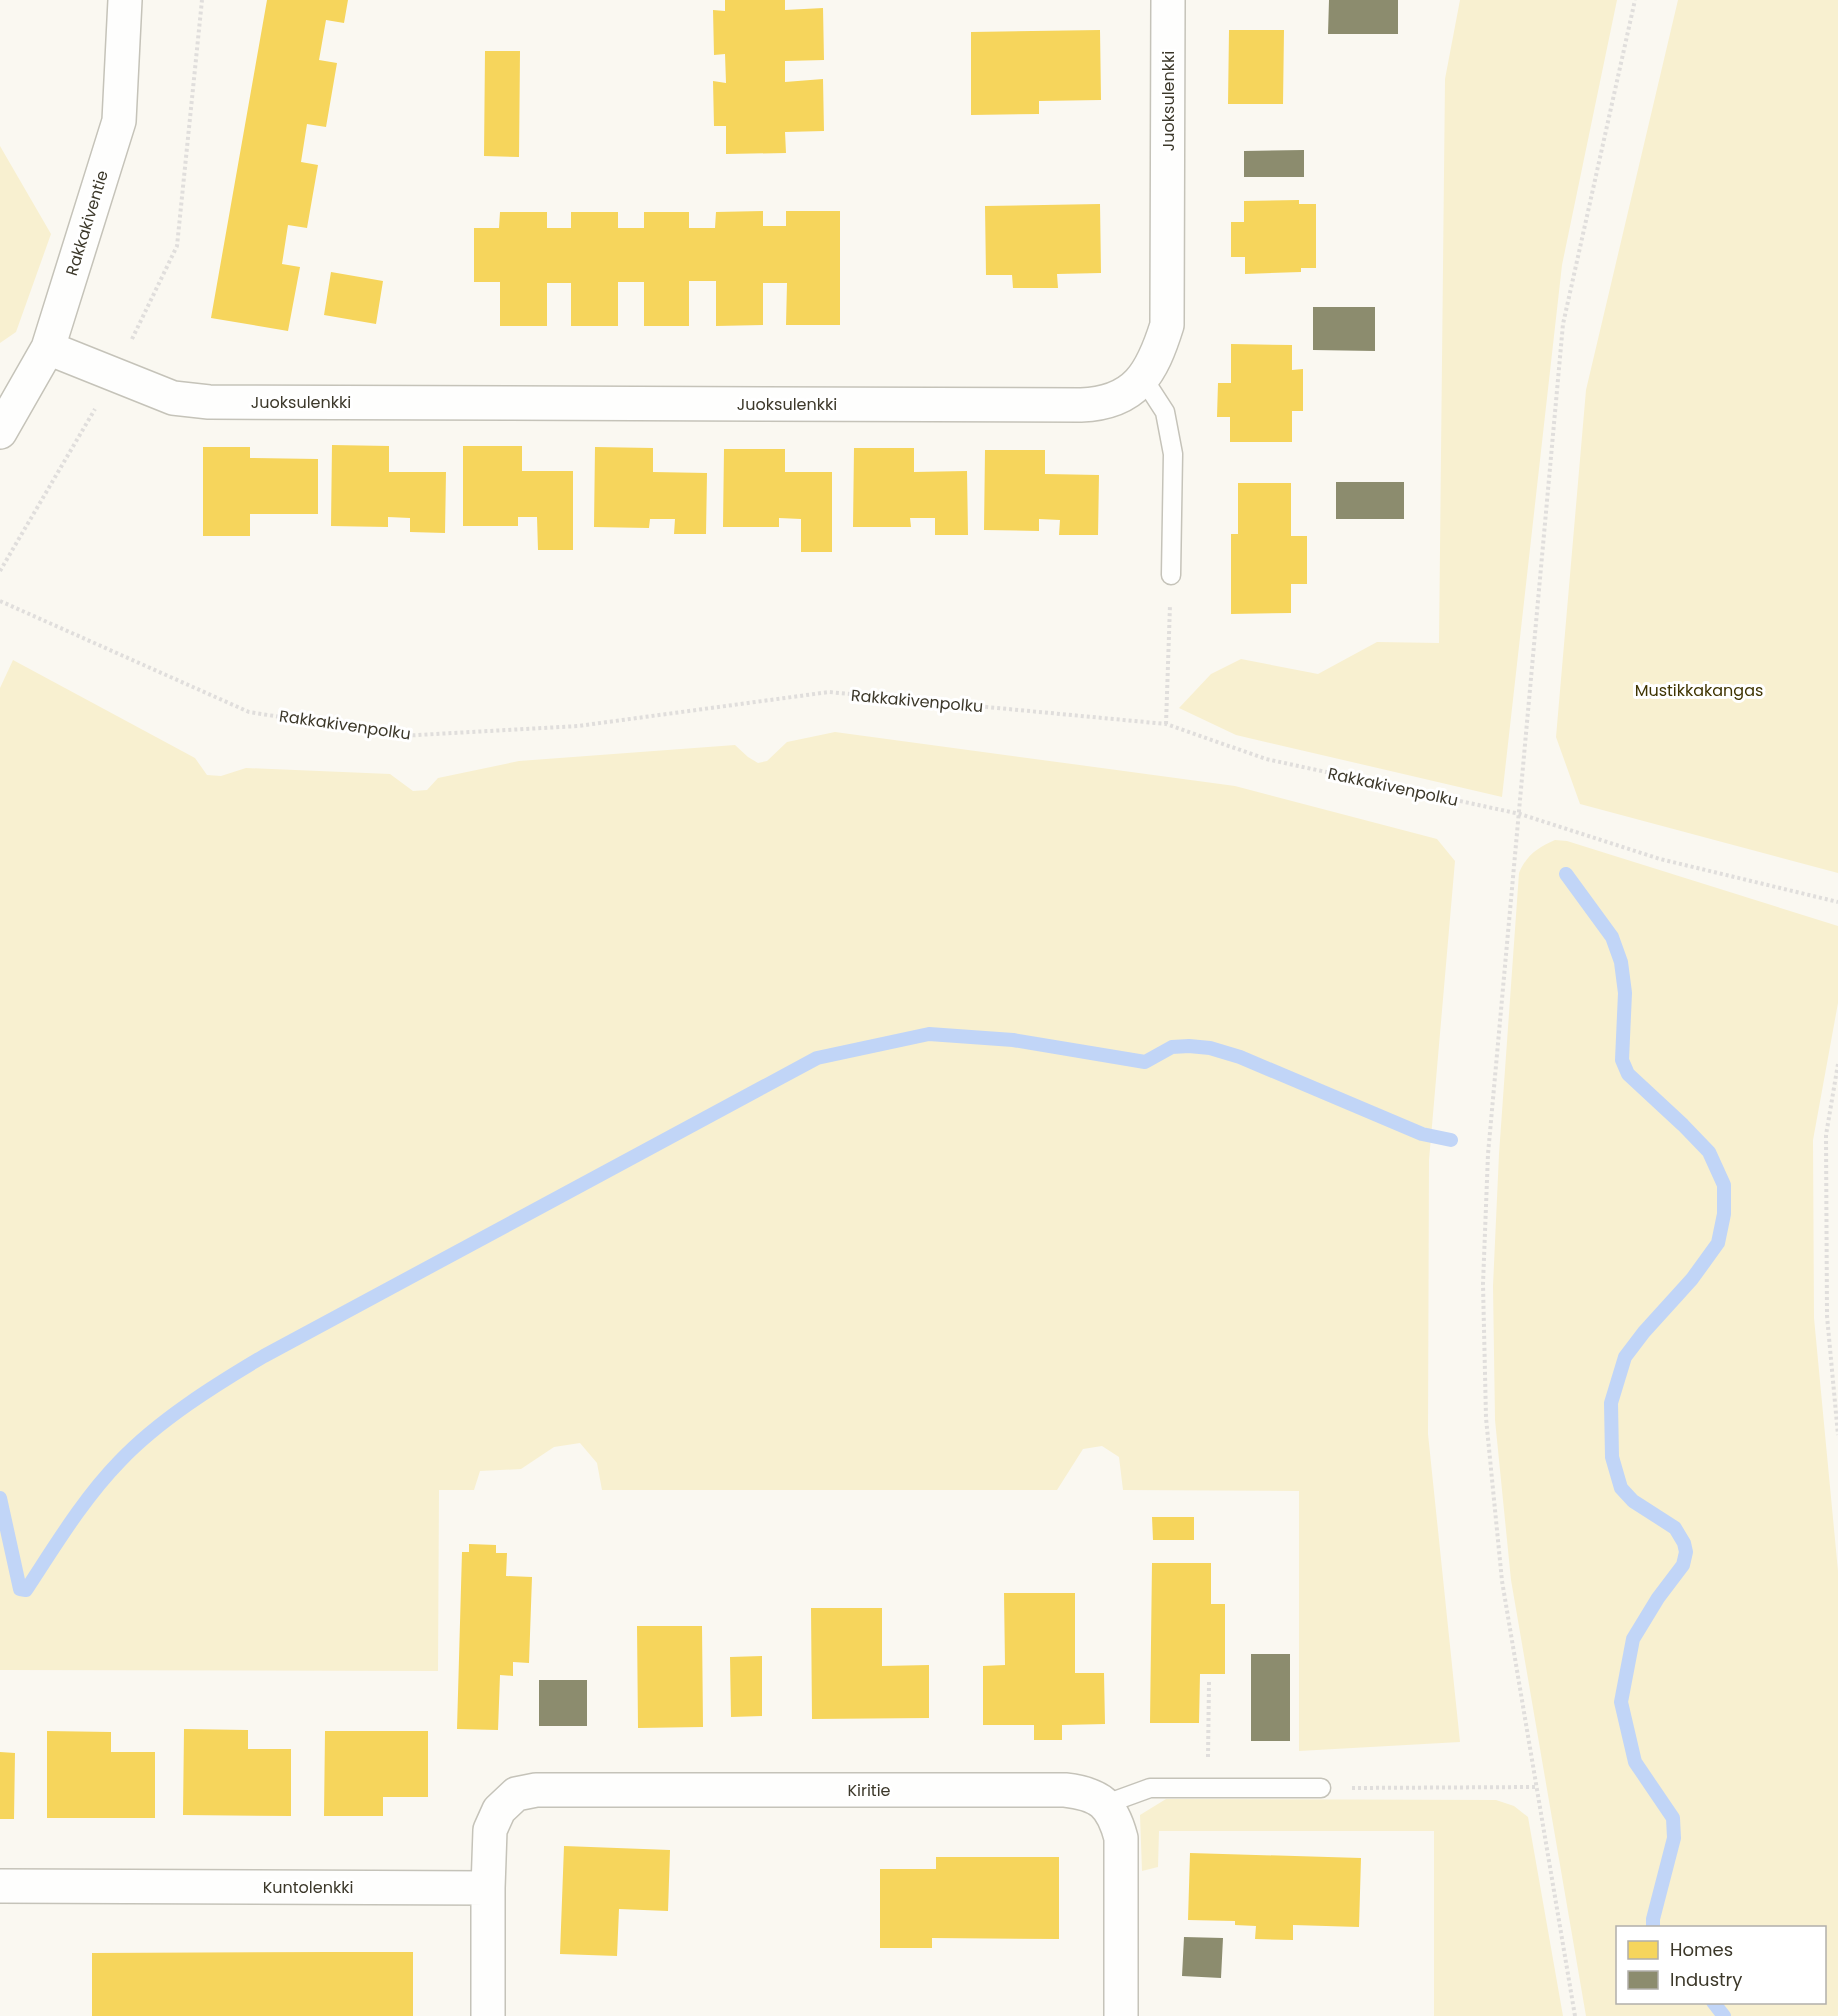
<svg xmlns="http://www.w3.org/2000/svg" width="1838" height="2016" viewBox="0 0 1838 2016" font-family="Poppins,sans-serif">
<rect width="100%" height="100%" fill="#faf8f1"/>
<path fill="#f8f0d0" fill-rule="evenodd" d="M 1460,0 L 1617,0 L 1562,265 L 1502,797 L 1236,735 L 1179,708 L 1211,674 L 1241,659 L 1318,674 L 1377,642 L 1439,643 L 1445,79 Z
M 1678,0 L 1838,0 L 1838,873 L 1580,804 L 1556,737 L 1586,390 Z
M 0,146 L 51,234 L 16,332 L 0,343 Z
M 13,660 L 195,758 L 207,775 L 221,776 L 246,768 L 390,774 L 413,791 L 427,790 L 438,778 L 519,761 L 735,745 L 748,757 L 758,763 L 767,761 L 787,742 L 835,732 L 1235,786 L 1437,839 L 1455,861 L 1429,1160 L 1428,1434 L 1460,1742 L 1299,1751 L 1299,1491 L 1123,1490 L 1119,1457 L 1102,1446 L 1083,1449 L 1057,1490 L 602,1490 L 597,1463 L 580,1443 L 554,1447 L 521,1469 L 480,1471 L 474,1490 L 439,1490 L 438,1671 L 0,1670 L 0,688 Z
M 1555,840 L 1567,841 L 1838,926 L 1838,1003 L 1813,1140 L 1814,1318 L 1838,1571 L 1838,2016 L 1586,2016 L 1511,1580 L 1495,1420 L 1493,1286 L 1499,1154 L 1519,873 C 1526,856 1538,847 1555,840 ZM 1618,1928 L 1824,1928 L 1824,2002 L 1618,2002 Z
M 1166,1799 L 1496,1800 L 1514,1806 L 1528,1817 L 1563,2016 L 1434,2016 L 1434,1831 L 1159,1831 L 1158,1867 L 1142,1871 L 1140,1815 Z"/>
<path fill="#f6d55c" d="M 267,0 L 348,0 L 344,23 L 326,20 L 319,60 L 337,63 L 326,127 L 307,124 L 301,162 L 318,165 L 307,228 L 288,225 L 282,264 L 300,267 L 288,331 L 211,318 Z
M 725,0 L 785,0 L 785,10 L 823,8 L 824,60 L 785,61 L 785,82 L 823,79 L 824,131 L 785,132 L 786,153 L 726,154 L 726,126 L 714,126 L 713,81 L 726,83 L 725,54 L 714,55 L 713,10 L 725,11 Z
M 1100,30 L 1101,100 L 1039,101 L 1039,114 L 971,115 L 971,32 Z
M 1229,30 L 1284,30 L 1283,104 L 1228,104 Z
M 485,51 L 520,51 L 519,157 L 484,156 Z
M 1299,200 L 1299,204 L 1316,204 L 1316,268 L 1301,268 L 1301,272 L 1245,274 L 1245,257 L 1231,257 L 1231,222 L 1244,222 L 1244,201 Z
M 1100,204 L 1101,273 L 1057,274 L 1058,288 L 1013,288 L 1012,275 L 986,275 L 985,206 Z
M 763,211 L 763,226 L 786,226 L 786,211 L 840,211 L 840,325 L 786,325 L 787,283 L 763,283 L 763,325 L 716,326 L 716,281 L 689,281 L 689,326 L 644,326 L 644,282 L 618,282 L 618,326 L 571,326 L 571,283 L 547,283 L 547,326 L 500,326 L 500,282 L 474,282 L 474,228 L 499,228 L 500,212 L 547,212 L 547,228 L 571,228 L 571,212 L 618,212 L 618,228 L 644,228 L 644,212 L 689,212 L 689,228 L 715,228 L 716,212 Z
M 331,272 L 383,281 L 376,324 L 324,315 Z
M 1231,344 L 1292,345 L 1292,370 L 1303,369 L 1303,411 L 1292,411 L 1292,442 L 1230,442 L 1230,417 L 1217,417 L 1218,383 L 1231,383 Z
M 332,445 L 389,446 L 389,472 L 446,472 L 445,533 L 410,532 L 410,518 L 388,517 L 388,527 L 331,526 Z
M 463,446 L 522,446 L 522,471 L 573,471 L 573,550 L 538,550 L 537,517 L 518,517 L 518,526 L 463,526 Z
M 203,447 L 250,447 L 250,458 L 318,459 L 318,514 L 250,514 L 250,536 L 203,536 Z
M 595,447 L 653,448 L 653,472 L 707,473 L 706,534 L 674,534 L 675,519 L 650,519 L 649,528 L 594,527 Z
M 854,448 L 914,448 L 914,472 L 967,471 L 968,535 L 935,535 L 935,518 L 910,518 L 911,527 L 853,527 Z
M 724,449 L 785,449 L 785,472 L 832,472 L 832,552 L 801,552 L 801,519 L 779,518 L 779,527 L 723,527 Z
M 985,450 L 1045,450 L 1045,474 L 1099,475 L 1098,535 L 1059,535 L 1060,520 L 1039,519 L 1039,531 L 984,530 Z
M 1238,483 L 1291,483 L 1291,536 L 1307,536 L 1307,584 L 1291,584 L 1291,613 L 1231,614 L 1231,534 L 1238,534 Z
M 1152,1517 L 1194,1517 L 1194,1540 L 1153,1540 Z
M 469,1544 L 496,1545 L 496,1553 L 507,1553 L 506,1576 L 532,1577 L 529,1663 L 513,1662 L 513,1676 L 500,1675 L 498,1730 L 457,1729 L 462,1552 L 469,1552 Z
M 1152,1563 L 1211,1563 L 1211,1604 L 1225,1604 L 1225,1674 L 1200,1674 L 1199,1723 L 1150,1723 Z
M 1004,1593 L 1075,1593 L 1075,1673 L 1104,1673 L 1105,1724 L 1062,1725 L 1062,1740 L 1034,1740 L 1034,1725 L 983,1725 L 983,1666 L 1005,1665 Z
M 811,1608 L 882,1608 L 882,1666 L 929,1665 L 929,1718 L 812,1719 Z
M 637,1626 L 702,1626 L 703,1727 L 638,1728 Z
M 762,1656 L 762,1716 L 731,1717 L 730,1657 Z
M 184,1729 L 248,1730 L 248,1749 L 291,1749 L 291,1816 L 183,1815 Z
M 47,1731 L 111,1732 L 111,1752 L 155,1752 L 155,1818 L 47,1818 Z
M 325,1731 L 428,1731 L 428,1797 L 383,1797 L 383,1816 L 324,1816 Z
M 0,1752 L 15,1753 L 14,1819 L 0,1819 Z
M 564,1846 L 670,1850 L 668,1911 L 619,1909 L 617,1956 L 560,1954 Z
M 1190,1853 L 1361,1858 L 1359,1927 L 1293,1925 L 1293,1940 L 1255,1939 L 1256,1926 L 1235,1925 L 1235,1921 L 1188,1920 Z
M 936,1857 L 1059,1857 L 1059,1939 L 932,1938 L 932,1948 L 880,1948 L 880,1869 L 936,1869 Z
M 331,1952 L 413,1952 L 413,2016 L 92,2016 L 92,1953 Z"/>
<path fill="#8c8c6e" d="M 1329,0 L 1398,0 L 1398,34 L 1328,34 Z
M 1304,150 L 1304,177 L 1244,177 L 1244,151 Z
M 1313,307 L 1375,307 L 1375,351 L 1313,350 Z
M 1336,482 L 1404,482 L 1404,519 L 1336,519 Z
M 1251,1654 L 1290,1654 L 1290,1741 L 1251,1741 Z
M 539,1680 L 587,1680 L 587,1726 L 539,1726 Z
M 1184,1937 L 1223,1938 L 1221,1978 L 1182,1976 Z"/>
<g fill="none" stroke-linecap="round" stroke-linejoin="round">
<path stroke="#c1d5f7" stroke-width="14" d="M 1566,874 L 1612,937 L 1621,962 L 1625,993 L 1622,1060 L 1628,1074 L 1683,1125 L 1709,1152 L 1724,1185 L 1724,1214 L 1718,1243 L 1692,1279 L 1644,1332 L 1625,1357 L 1611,1403 L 1612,1457 L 1621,1488 L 1633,1501 L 1675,1528 L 1684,1543 L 1686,1552 L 1683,1565 L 1658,1598 L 1633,1639 L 1621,1702 L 1635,1762 L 1673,1818 L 1674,1838 L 1653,1919 L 1653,1928
M 0,1498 L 20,1589 L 26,1590 C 55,1546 83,1499 120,1461 C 159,1420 215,1385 264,1356 L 817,1058 L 929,1034 L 1013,1040 L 1145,1062 L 1172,1047 L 1189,1046 L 1210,1048 L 1240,1057 L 1422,1134 L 1451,1140
M 1713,2002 L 1724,2016"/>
<defs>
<path id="lane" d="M 1143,378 L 1165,412 L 1173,454 L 1171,575
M 1106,1804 L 1150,1788 L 1321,1788"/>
<path id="street" d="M 48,348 L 173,398 L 209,402 L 1081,405 C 1136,403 1152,373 1167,325 L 1168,0
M 0,432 L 48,348 L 119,121 L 125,0
M 0,1886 L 488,1888 L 488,2016
M 488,1888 L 490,1830 L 499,1810 L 516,1794 L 536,1790 L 1065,1790 C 1100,1794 1112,1804 1121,1838 L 1121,2016"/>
</defs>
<use href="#lane" stroke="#c5c3b9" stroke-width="21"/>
<use href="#street" stroke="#c5c3b9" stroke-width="36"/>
<path stroke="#e0dedc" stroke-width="4" stroke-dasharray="3 3" stroke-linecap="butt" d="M 132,339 L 177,246 L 202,0
M 0,571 L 95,409
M 0,601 L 249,712 L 400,736 L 578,726 L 829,692 L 1166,724 L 1266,759 L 1520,814 L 1660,859 L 1838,902
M 1166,724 L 1170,605
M 1838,1064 L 1826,1135 L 1827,1316 L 1838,1435
M 1208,1757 L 1209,1682
M 1352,1788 L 1537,1787
M 1575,2016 L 1502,1581 L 1486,1418 L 1483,1284 L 1488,1154 L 1563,324 L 1635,0"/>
<use href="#lane" stroke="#fefefd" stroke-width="18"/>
<use href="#street" stroke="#fefefd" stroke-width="33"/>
</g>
<g text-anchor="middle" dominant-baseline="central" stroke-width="6" stroke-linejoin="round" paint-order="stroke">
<g font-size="16" fill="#3c382a" stroke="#fff">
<text transform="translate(1168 101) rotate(-90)">Juoksulenkki</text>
<text transform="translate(87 223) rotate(-73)">Rakkakiventie</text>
<text x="301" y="402">Juoksulenkki</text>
<text x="787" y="404">Juoksulenkki</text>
<text transform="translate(917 701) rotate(5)">Rakkakivenpolku</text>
<text transform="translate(345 725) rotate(8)">Rakkakivenpolku</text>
<text transform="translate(1393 787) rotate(12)">Rakkakivenpolku</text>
<text x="869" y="1790">Kiritie</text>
<text x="308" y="1887">Kuntolenkki</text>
</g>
<g font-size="16" fill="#403503" stroke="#fff">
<text x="1699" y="690">Mustikkakangas</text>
</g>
</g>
<rect x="1616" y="1926" width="210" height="78" fill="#ffffff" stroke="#b1afaa" stroke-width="1.5"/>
<rect x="1628" y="1941" width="30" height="18" fill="#f6d55c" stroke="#b1afaa" stroke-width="1.5"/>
<text x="1670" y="1956" font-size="18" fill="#3c382a">Homes</text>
<rect x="1628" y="1971" width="30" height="18" fill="#8c8c6e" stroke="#b1afaa" stroke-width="1.5"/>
<text x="1670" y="1986" font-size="18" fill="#3c382a">Industry</text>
</svg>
